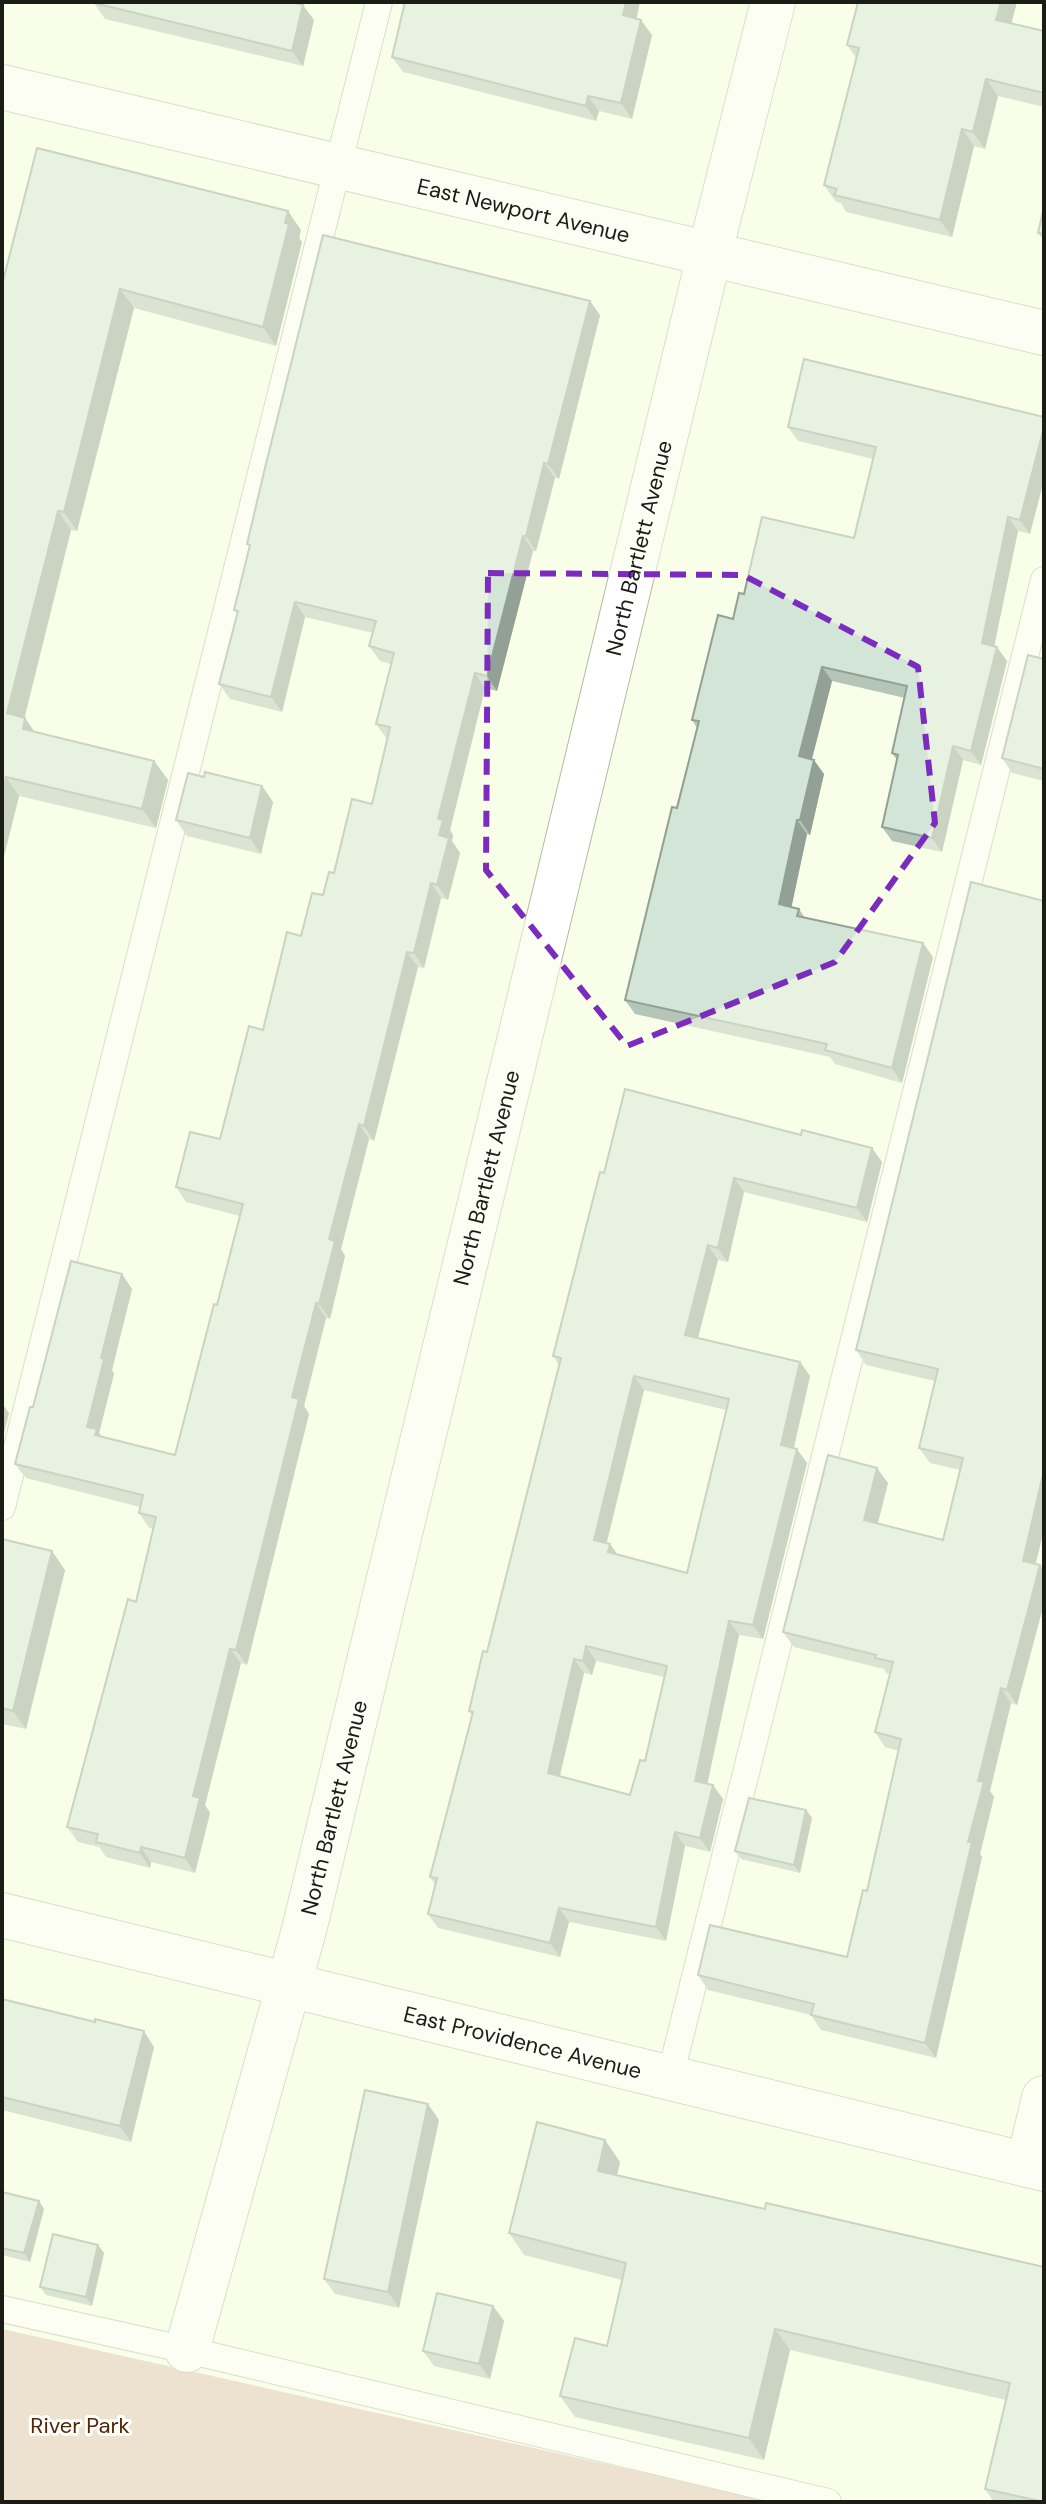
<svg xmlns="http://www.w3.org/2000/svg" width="1046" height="2504" viewBox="0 0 1046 2504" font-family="'DM Sans',sans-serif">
<rect width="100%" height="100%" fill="#f9fee9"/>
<path fill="#ddc2b1" d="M 2,2329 L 775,2502 L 2,2502 Z"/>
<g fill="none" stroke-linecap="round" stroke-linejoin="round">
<defs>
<path id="service" d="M 2,1507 L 379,2
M 670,2077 L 1044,580
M 2,2309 L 187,2350 L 828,2502"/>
<g id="minor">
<path id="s1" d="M 2,87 L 1044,333"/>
<path id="s2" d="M 2,1915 L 1044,2169"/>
<path d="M 1028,2165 L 1044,2098"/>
<path id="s3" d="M 187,2350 L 304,1930 L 710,252 L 773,2"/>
</g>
</defs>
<use href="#service" stroke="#b4b9a5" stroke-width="28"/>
<use href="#minor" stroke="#b4b9a5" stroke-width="46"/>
<use href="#service" stroke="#fff" stroke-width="26"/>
<use href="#minor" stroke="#fff" stroke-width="44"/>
</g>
<path fill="#b5c5b8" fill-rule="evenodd" d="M 94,3 L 314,20 L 303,66 L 105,19 Z
M 637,19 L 652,35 L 632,119 L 599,111 L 596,121 L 403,72 L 392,57 Z
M 1012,23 L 1044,31 L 1044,107 L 998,96 L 985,149 L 974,146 L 952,237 L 846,212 L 841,203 L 836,202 L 824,185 L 856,58 L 847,45 Z
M 1044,207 L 1044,241 L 1038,233 Z
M 301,230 L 299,238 L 302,242 L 276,346 L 134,308 L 77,531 L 71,530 L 24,718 L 35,732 L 154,761 L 168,780 L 156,828 L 19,796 L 2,864 L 2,285 Z
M 600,315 L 559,479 L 555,478 L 536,551 L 533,551 L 497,691 L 485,688 L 450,830 L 453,835 L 452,841 L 460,853 L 448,900 L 441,898 L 424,968 L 418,967 L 374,1141 L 369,1139 L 341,1249 L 345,1256 L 330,1319 L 326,1318 L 304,1406 L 309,1414 L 273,1559 L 247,1665 L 241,1663 L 205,1805 L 210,1813 L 195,1873 L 151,1862 L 150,1868 L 106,1857 L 99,1847 L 78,1842 L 67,1827 L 136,1602 L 154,1529 L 149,1528 L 139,1513 L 140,1507 L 26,1478 L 15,1464 L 33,1407 L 122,1274 L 132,1289 L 112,1370 L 114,1374 L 99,1433 L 102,1437 L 175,1455 L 217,1305 L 240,1216 L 186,1202 L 176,1187 L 220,1139 L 301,936 L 372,804 L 387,739 L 376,724 L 391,664 L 380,661 L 369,646 L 373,633 L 305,617 L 282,712 L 230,699 L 219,684 L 237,614 L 234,610 L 250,547 L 247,544 Z
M 1044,417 L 1030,534 L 1018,531 L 994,646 L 1007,661 L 981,765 L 963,760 L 942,852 L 892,841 L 882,827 L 897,760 L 892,753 L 905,698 L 832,681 L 812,759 L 824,774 L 810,835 L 807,834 L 791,907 L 799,909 L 805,918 L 933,957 L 902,1083 L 835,1064 L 830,1057 L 635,1014 L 625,1000 L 697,728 L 692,720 L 744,594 L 854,538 L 873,459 L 798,441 L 788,427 Z
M 1044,659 L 1044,781 L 1012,773 L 1002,758 Z
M 204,777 L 262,786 L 273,802 L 261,854 L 187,836 L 176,820 Z
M 971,882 L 1036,1564 L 1040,1565 L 1044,1571 L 1044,1603 L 1017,1705 L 1011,1703 L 990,1791 L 994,1797 L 980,1854 L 982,1857 L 936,2058 L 821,2030 L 811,2015 L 708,1990 L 698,1975 L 847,1957 L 867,1891 L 899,1751 L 885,1747 L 875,1732 L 890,1674 L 886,1673 L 884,1669 L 794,1647 L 783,1632 L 888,1483 L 877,1523 L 943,1540 L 960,1470 L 930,1463 L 919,1448 L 935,1381 L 866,1365 L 856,1350 Z
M 801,1135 L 872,1148 L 882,1162 L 867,1222 L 744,1192 L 728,1262 L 718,1260 L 698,1338 L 800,1362 L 810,1376 L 794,1448 L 807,1463 L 763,1639 L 739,1635 L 707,1784 L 713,1785 L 723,1799 L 710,1852 L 685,1846 L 666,1941 L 569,1922 L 560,1957 L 438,1928 L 428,1914 L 435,1884 L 430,1877 L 472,1715 L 469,1711 L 487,1652 L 559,1365 L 553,1356 L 604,1173 ZM 644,1390 L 726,1410 L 687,1573 L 617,1555 L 606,1543 ZM 596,1661 L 664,1677 L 645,1761 L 630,1795 L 560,1776 L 584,1673 L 592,1675 Z
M 2,1539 L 65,1570 L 26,1729 L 2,1724 Z
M 806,1810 L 812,1818 L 800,1873 L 741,1859 L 735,1851 Z
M 2,1999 L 154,2047 L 131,2142 L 2,2110 Z
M 439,2120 L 399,2308 L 335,2294 L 324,2279 Z
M 620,2162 L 617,2175 L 765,2209 L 1044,2267 L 1044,2502 L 994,2502 L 985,2489 L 1006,2400 L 790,2350 L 764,2460 L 575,2417 L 560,2396 L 607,2346 L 622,2280 L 524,2255 L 509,2233 Z
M 2,2192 L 39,2201 L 44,2209 L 30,2262 L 2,2255 Z
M 104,2253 L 92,2306 L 46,2295 L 40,2287 Z
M 493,2306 L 504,2321 L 490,2379 L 434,2366 L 423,2351 Z"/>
<path fill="#93a096" d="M 626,2 L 640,2 L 634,31 L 623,15 Z
M 1001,2 L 1017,2 L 1008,37 L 996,20 Z
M 303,5 L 314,20 L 303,66 L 292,51 Z
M 641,20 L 652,35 L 632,119 L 621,103 Z
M 986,79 L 998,96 L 985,149 L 973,132 Z
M 588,96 L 599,111 L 596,121 L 586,106 Z
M 962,129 L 974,146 L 952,237 L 940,220 Z
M 288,211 L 301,230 L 299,238 L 302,242 L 276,346 L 263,327 Z
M 120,289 L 134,308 L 77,531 L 64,512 Z
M 590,301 L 600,315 L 559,479 L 548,464 Z
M 1044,427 L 1044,480 L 1030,534 L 1020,520 Z
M 544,463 L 555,478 L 536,551 L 526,536 Z
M 58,511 L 71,530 L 21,732 L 7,713 Z
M 1008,517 L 1018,531 L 992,657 L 982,643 Z
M 523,536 L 533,551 L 497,691 L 487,676 Z
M 295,602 L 305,617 L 282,712 L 271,697 Z
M 997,647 L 1007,661 L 981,765 L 971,751 Z
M 822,667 L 832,681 L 809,770 L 799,756 Z
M 475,673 L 485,688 L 450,830 L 453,835 L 452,841 L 460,853 L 448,900 L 437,885 L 438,819 Z
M 25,718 L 38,737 L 23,729 Z
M 953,746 L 963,760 L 942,852 L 932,838 Z
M 814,760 L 824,774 L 810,835 L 800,820 Z
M 154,761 L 168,780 L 156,828 L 142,809 Z
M 6,777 L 19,796 L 2,864 L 2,792 Z
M 262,786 L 273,802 L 261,854 L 250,838 Z
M 797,820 L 807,834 L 789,919 L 779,904 Z
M 431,883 L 441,898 L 424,968 L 414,953 Z
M 923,943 L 933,957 L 902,1083 L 892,1068 Z
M 407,952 L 418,967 L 374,1141 L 364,1126 Z
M 359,1124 L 369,1139 L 341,1249 L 345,1256 L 330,1319 L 319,1304 L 329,1239 Z
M 872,1148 L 882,1162 L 867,1222 L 857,1208 Z
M 734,1178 L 744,1192 L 728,1262 L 718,1248 Z
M 708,1245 L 718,1260 L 695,1349 L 685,1335 Z
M 122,1274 L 132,1289 L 112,1370 L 114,1374 L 99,1433 L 107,1444 L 106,1450 L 87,1427 L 101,1358 Z
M 316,1303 L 326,1318 L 304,1406 L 309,1414 L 247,1665 L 236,1650 L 292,1397 Z
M 800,1362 L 810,1376 L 791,1459 L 781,1445 Z
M 634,1376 L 644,1390 L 604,1554 L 594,1540 Z
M 2,1403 L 9,1413 L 2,1441 Z
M 797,1449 L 807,1463 L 763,1639 L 753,1625 Z
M 877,1468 L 888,1483 L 875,1535 L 864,1520 Z
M 1044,1470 L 1044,1529 L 1033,1576 L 1023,1561 Z
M 610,1544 L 620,1558 L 608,1552 Z
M 52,1551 L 65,1570 L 26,1729 L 13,1711 Z
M 1040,1565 L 1044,1571 L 1044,1603 L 1017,1705 L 1007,1690 Z
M 729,1621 L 739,1635 L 705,1795 L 695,1781 Z
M 586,1646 L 596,1661 L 592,1675 L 583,1661 Z
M 230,1649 L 241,1663 L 205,1805 L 210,1813 L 195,1873 L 185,1858 L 193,1796 Z
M 574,1659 L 584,1673 L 557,1787 L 548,1773 Z
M 1001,1688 L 1011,1703 L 990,1791 L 994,1797 L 980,1854 L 982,1857 L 936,2058 L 925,2043 L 978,1781 Z
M 713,1785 L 723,1799 L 710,1852 L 700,1838 Z
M 806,1810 L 812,1818 L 800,1873 L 794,1865 Z
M 675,1832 L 685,1846 L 666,1941 L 656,1927 Z
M 141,1847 L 151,1862 L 150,1868 L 140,1853 Z
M 559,1908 L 569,1922 L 560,1957 L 550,1943 Z
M 144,2031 L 154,2047 L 131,2142 L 120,2126 Z
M 428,2104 L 439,2120 L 399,2308 L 388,2292 Z
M 605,2140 L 620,2162 L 613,2192 L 598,2171 Z
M 39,2201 L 44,2209 L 30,2262 L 24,2253 Z
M 98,2245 L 104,2253 L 92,2306 L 86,2297 Z
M 493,2306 L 504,2321 L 490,2379 L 479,2364 Z
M 775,2329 L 790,2350 L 764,2460 L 749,2438 Z"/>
<path fill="#d2e5d6" stroke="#93a096" stroke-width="2" fill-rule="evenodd" d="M 94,2 L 292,2 L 303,5 L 292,51 L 94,3 Z
M 405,2 L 626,2 L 623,15 L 641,20 L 621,103 L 588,96 L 586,106 L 392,57 Z
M 858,2 L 1001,2 L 996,20 L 1044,31 L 1044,93 L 986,79 L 973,132 L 962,129 L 940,220 L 834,195 L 837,189 L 824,185 L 859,48 L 847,45 Z
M 37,148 L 288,211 L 285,223 L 289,224 L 263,327 L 120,289 L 64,512 L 58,511 L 7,713 L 25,718 L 23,729 L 154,761 L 142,809 L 6,777 L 2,792 L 2,285 Z
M 1044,207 L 1044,234 L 1038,233 Z
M 323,235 L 590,301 L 548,464 L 544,463 L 526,536 L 523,536 L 487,676 L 475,673 L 438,819 L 443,820 L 439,835 L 449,838 L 437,885 L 431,883 L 414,953 L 407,952 L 364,1126 L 359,1124 L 329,1239 L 335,1241 L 319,1304 L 316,1303 L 292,1397 L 299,1399 L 263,1544 L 236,1650 L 230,1649 L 193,1796 L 200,1798 L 185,1858 L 141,1847 L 140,1853 L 96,1842 L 98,1834 L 67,1827 L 128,1599 L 136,1602 L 156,1517 L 139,1513 L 143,1495 L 15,1464 L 30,1407 L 33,1407 L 71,1261 L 122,1274 L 101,1358 L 104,1359 L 87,1427 L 97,1429 L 95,1435 L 175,1455 L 214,1304 L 217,1305 L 243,1204 L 176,1187 L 190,1132 L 220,1139 L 249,1026 L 263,1030 L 287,932 L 301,936 L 312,893 L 323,895 L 329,872 L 334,873 L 352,799 L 372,804 L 390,727 L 376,724 L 394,653 L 369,646 L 376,621 L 295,602 L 271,697 L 219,684 L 238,611 L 234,610 L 250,545 L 247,544 L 264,472 Z
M 804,359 L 1044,417 L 1044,427 L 1020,520 L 1008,517 L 982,643 L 997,647 L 971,751 L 953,746 L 932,838 L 882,827 L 898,755 L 892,753 L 907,686 L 822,667 L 799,756 L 814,760 L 800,820 L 797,820 L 779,904 L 799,909 L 797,916 L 923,943 L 892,1068 L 825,1050 L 827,1044 L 625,1000 L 672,807 L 677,808 L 699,721 L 692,720 L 718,615 L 733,619 L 739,593 L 744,594 L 762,517 L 854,538 L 876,447 L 788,427 Z
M 1028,655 L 1044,659 L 1044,769 L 1002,758 Z
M 205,772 L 262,786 L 250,838 L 176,820 L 188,773 L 204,777 Z
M 971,882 L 1044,901 L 1044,1470 L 1023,1561 L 1040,1565 L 1007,1690 L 1001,1688 L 978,1781 L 984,1782 L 968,1842 L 972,1842 L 925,2043 L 811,2015 L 814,2004 L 698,1975 L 710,1925 L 847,1957 L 863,1890 L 867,1891 L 901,1739 L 875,1732 L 893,1662 L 875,1658 L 876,1655 L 783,1632 L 828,1455 L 877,1468 L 864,1520 L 943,1540 L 963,1458 L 919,1448 L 938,1369 L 856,1350 Z
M 625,1089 L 801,1135 L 802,1130 L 872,1148 L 857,1208 L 734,1178 L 718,1248 L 708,1245 L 685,1335 L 800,1362 L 781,1445 L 797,1449 L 753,1625 L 729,1621 L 695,1781 L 713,1785 L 700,1838 L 675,1832 L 656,1927 L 559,1908 L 550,1943 L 428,1914 L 437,1878 L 430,1877 L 473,1712 L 469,1711 L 483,1651 L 487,1652 L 561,1358 L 553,1356 L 600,1172 L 604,1173 ZM 634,1376 L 729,1399 L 687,1573 L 608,1552 L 610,1544 L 594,1540 ZM 586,1646 L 667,1666 L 645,1761 L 640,1760 L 630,1795 L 548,1773 L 574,1659 L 583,1661 Z
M 2,1539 L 52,1551 L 13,1711 L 2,1708 Z
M 749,1798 L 806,1810 L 794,1865 L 735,1851 Z
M 2,1999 L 95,2022 L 95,2019 L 144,2031 L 120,2126 L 2,2097 Z
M 365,2090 L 428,2104 L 388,2292 L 324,2279 Z
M 537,2122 L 605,2140 L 598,2171 L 765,2209 L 766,2203 L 1044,2267 L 1044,2502 L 985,2489 L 1010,2383 L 775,2329 L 749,2438 L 560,2396 L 575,2338 L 607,2346 L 626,2263 L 509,2233 Z
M 2,2192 L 39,2201 L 24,2253 L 2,2248 Z
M 53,2234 L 98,2245 L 86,2297 L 40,2287 Z
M 437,2293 L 493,2306 L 479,2364 L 423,2351 Z"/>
<path d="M0 0H1046V2504H0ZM 488,573 L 743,575 L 918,667 L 935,823 L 835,962 L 627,1046 L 486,870 Z" fill="#f9fee9" fill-opacity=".55" fill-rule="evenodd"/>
<path fill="none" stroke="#7b2cbf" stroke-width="6" stroke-dasharray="16 10" stroke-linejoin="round" d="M 488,573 L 743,575 L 918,667 L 935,823 L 835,962 L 627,1046 L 486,870 Z"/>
<g text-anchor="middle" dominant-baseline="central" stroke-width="6" stroke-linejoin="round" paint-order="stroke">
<g font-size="22" fill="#1a1c15" stroke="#fff">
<text stroke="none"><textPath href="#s1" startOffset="536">East Newport Avenue</textPath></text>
<text stroke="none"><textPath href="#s3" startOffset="1858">North Bartlett Avenue</textPath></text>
<text stroke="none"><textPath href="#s3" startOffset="1210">North Bartlett Avenue</textPath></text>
<text stroke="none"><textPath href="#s3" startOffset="562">North Bartlett Avenue</textPath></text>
<text stroke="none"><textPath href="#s2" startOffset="536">East Providence Avenue</textPath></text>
</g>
<g font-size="22" fill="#512605" stroke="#fff">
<text x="80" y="2425">River Park</text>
</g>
</g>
<rect width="1046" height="2504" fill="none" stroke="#1a1c15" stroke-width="8"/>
</svg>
